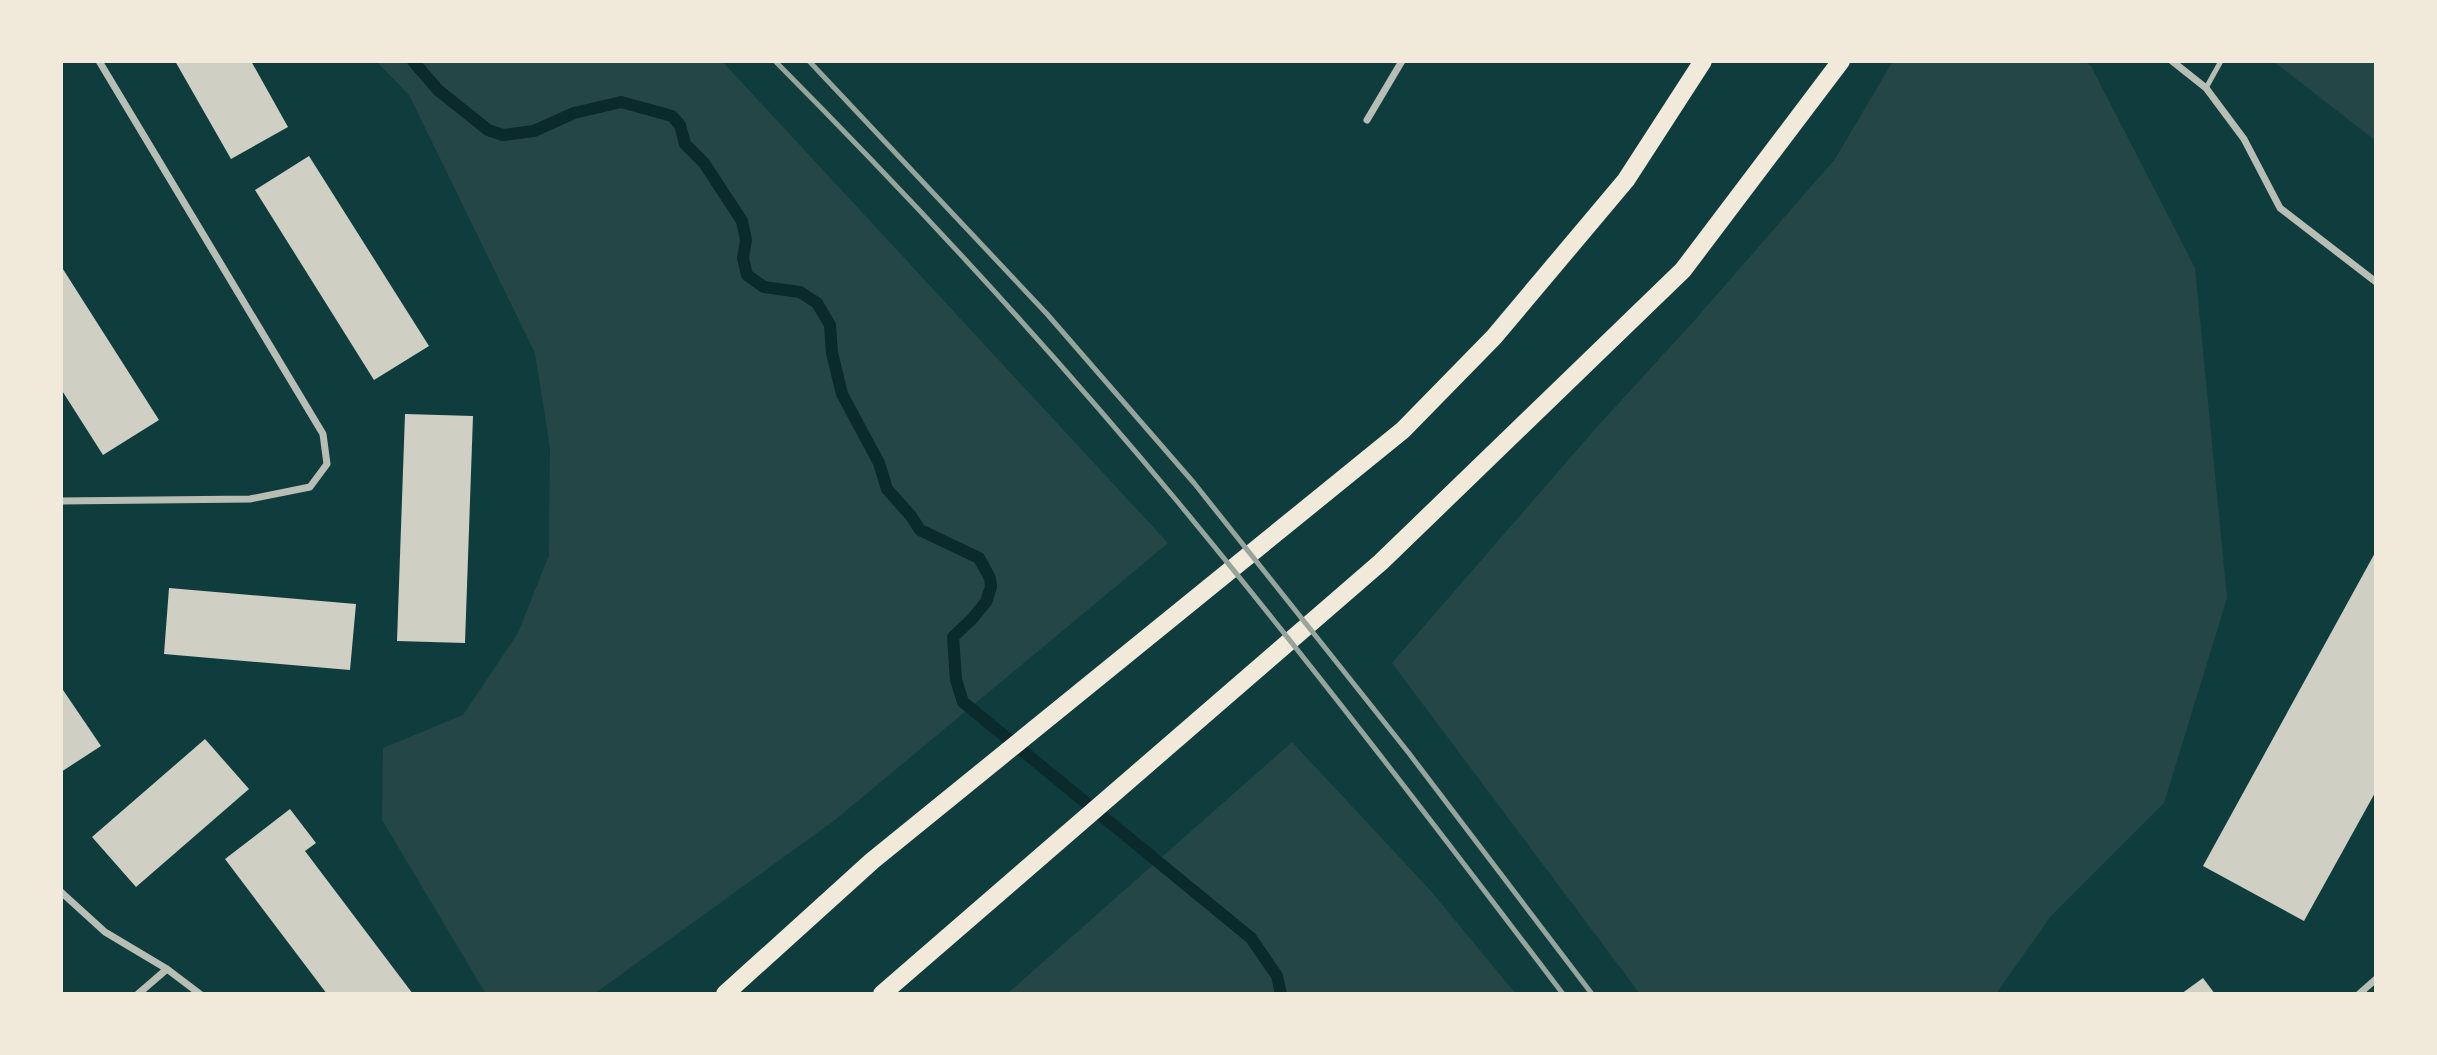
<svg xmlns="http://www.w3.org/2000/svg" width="2437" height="1055" viewBox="0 0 2437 1055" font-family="'Libre Baskerville',serif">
<rect width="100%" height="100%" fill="#0f3d3e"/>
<path fill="#244646" d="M 376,61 L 722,61 L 1168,543 L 835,820 L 594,994 L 486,994 L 382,820 L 383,748 L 463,715 L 518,633 L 549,555 L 550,448 L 535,353 L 409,95 Z
M 1893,61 L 2084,61 L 2091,66 L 2195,268 L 2227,598 L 2164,803 L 2050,917 L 1996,994 L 1640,994 L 1392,663 L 1596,428 L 1693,322 L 1835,159 Z
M 2273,61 L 2376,61 L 2376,141 L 2367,134 Z
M 1292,742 L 1430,890 L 1516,994 L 1007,994 Z"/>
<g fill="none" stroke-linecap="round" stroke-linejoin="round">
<path stroke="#0a2a2b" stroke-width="12" d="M 413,61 L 438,90 L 488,130 L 503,135 L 534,131 L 574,113 L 621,102 L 672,116 L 680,125 L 685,144 L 704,163 L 742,221 L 746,240 L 743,258 L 747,275 L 764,287 L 800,292 L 817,303 L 830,325 L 832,353 L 842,394 L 879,463 L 887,489 L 911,516 L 920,530 L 979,558 L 990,578 L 991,587 L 986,602 L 972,619 L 953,637 L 956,680 L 963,702 L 1251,938 L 1277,976 L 1281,994"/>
</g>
<path fill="#cfcfc3" d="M 175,61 L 251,61 L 288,127 L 231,159 Z
M 309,156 L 429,346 L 374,380 L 255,190 Z
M 61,266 L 159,420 L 103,455 L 61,389 Z
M 405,414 L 473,416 L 465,643 L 397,641 Z
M 2376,551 L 2376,791 L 2304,921 L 2203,866 Z
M 169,588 L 356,604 L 350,670 L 164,654 Z
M 61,687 L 101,746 L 61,772 Z
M 205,739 L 249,789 L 136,887 L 92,837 Z
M 290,809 L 316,843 L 305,851 L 413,994 L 327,994 L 225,859 Z
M 2203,978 L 2215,994 L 2181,994 Z"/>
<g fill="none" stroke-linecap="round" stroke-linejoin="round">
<path stroke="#b8beb3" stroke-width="5" d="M 2206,88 L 2221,61"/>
<path stroke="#b8beb3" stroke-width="7" d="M 2172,61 L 2206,88 L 2244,139 L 2280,208 L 2376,282
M 1367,120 L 1402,61
M 61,501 L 250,499 L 310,487 L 327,464 L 323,434 L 99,61
M 61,892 L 105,932 L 167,969 L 200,994
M 138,994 L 167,969
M 2359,994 L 2376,979"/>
<path stroke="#f1e9da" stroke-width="18" d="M 725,994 L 872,861 L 1403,430 L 1494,337 L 1626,180 L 1703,61
M 882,994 L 1381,562 L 1683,270 L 1841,61"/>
<path stroke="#97a49c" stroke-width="5" d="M 775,61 C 915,202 1050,348 1177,501 C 1310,662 1437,828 1563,994
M 809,61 L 1047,314 L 1194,483 L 1408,752 L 1592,994"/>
</g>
<rect width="2437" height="1055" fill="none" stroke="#f1e9da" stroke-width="126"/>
</svg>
